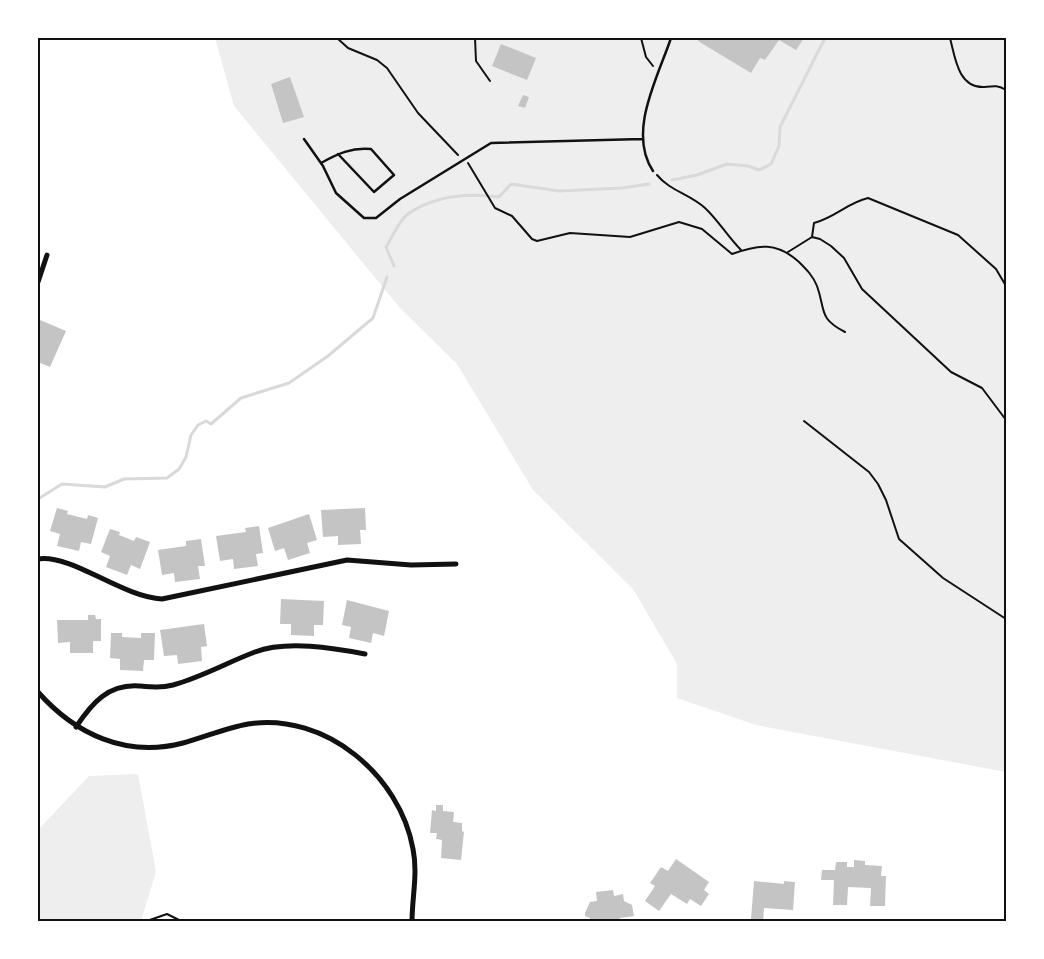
<svg xmlns="http://www.w3.org/2000/svg" width="1044" height="959" viewBox="0 0 1044 959" font-family="Georgia,serif">
<rect width="100%" height="100%" fill="#fff"/>
<path fill="#eee" d="M 215,38 L 1006,38 L 1006,772 L 756,725 L 677,698 L 677,664 L 633,589 L 533,490 L 457,364 L 400,308 L 234,106 Z
M 138,774 L 156,872 L 141,921 L 38,921 L 38,830 L 89,776 Z"/>
<g fill="none" stroke-linecap="round" stroke-linejoin="round">
<path stroke="#d9d9d9" stroke-width="3" d="M 672,180 L 697,175 L 727,164 L 748,166 L 759,170 L 771,164 L 779,146 L 780,127 L 825,38
M 394,266 L 386,247 C 392,238 399,220 408,214 C 434,196 468,193 499,197 L 511,184 L 559,191 L 622,188 L 649,184
M 38,499 L 62,484 L 105,487 L 124,479 L 167,478 L 179,469 L 186,457 L 191,435 L 198,425 L 206,421 L 211,424 L 241,398 L 289,383 L 328,356 L 373,318 L 387,277"/>
</g>
<path fill="#c4c4c4" d="M 700,38 L 804,38 L 796,50 L 779,40 L 765,60 L 760,58 L 751,73 L 698,41 Z
M 501,44 L 536,58 L 527,80 L 492,66 Z
M 290,77 L 304,117 L 283,123 L 271,84 Z
M 523,95 L 529,97 L 525,108 L 518,106 Z
M 40,320 L 66,331 L 50,367 L 38,362 L 38,325 Z
M 57,508 L 68,511 L 67,514 L 87,519 L 88,515 L 98,518 L 91,544 L 81,542 L 79,551 L 57,546 L 60,534 L 50,531 Z
M 365,508 L 366,530 L 360,530 L 361,544 L 338,545 L 338,536 L 323,537 L 321,510 Z
M 309,514 L 317,540 L 307,543 L 310,553 L 288,560 L 284,548 L 275,551 L 268,528 Z
M 259,526 L 263,553 L 256,554 L 258,566 L 234,569 L 233,559 L 220,561 L 216,536 L 246,532 L 245,528 Z
M 110,529 L 120,532 L 119,535 L 134,541 L 136,537 L 150,542 L 140,569 L 131,565 L 127,575 L 106,567 L 110,556 L 101,552 Z
M 201,539 L 205,566 L 198,566 L 200,579 L 175,582 L 174,573 L 162,575 L 158,550 L 186,546 L 186,541 Z
M 281,599 L 324,601 L 323,625 L 314,625 L 314,636 L 291,635 L 291,624 L 280,624 Z
M 347,600 L 389,611 L 384,636 L 373,633 L 371,643 L 349,638 L 351,627 L 342,625 Z
M 88,615 L 95,615 L 96,619 L 101,619 L 101,641 L 93,641 L 93,653 L 70,653 L 70,642 L 58,643 L 57,620 L 88,620 Z
M 204,624 L 207,646 L 201,647 L 202,661 L 178,664 L 177,655 L 164,656 L 160,630 Z
M 111,633 L 122,633 L 122,637 L 141,638 L 141,633 L 155,633 L 154,660 L 144,660 L 143,671 L 120,670 L 120,659 L 110,658 Z
M 436,805 L 443,805 L 443,811 L 454,812 L 453,822 L 462,823 L 462,831 L 464,832 L 461,860 L 441,858 L 442,840 L 436,839 L 437,833 L 430,833 L 432,810 L 436,811 Z
M 676,859 L 709,882 L 704,890 L 709,894 L 701,906 L 690,899 L 687,904 L 671,894 L 659,911 L 645,901 L 655,886 L 650,883 L 661,867 L 668,871 Z
M 854,860 L 865,861 L 865,865 L 882,866 L 881,876 L 886,876 L 885,906 L 870,906 L 871,888 L 848,887 L 847,905 L 833,905 L 834,880 L 821,880 L 822,870 L 835,870 L 836,862 L 847,862 L 847,867 L 854,867 Z
M 754,881 L 784,884 L 784,881 L 795,882 L 793,910 L 764,908 L 763,922 L 751,919 Z
M 613,890 L 614,896 L 623,894 L 624,901 L 632,905 L 634,916 L 620,918 L 618,922 L 589,922 L 590,918 L 585,916 L 585,913 L 590,902 L 597,901 L 596,892 Z"/>
<g fill="none" stroke-linecap="round" stroke-linejoin="round">
<path stroke="#111" stroke-width="2" d="M 337,38 L 348,48 L 377,60 L 387,68 L 418,113 L 458,155
M 475,38 L 476,61 L 490,81
M 641,38 L 646,57 L 653,66
M 950,38 C 955,57 958,88 984,87 C 994,86 998,85 1006,90
M 468,163 L 495,208 L 512,216 L 532,239 L 537,241 L 570,233 L 630,237 L 679,222 L 702,229 L 732,254 C 759,244 777,242 799,262 C 807,270 813,276 817,286 C 826,311 818,318 845,332
M 657,175 C 670,191 690,194 705,208 C 718,220 728,237 741,250
M 812,237 L 814,223 C 836,217 847,203 868,198 L 958,235 L 996,269 L 1006,286
M 788,252 L 812,237 L 820,239 L 831,246 L 844,258 L 862,289 L 951,372 L 982,388 L 1006,420
M 804,421 L 869,472 L 878,484 L 886,500 L 899,539 L 943,578 L 1006,619
M 144,922 L 167,914 L 183,922"/>
<path stroke="#111" stroke-width="2.5" d="M 304,139 L 323,166 L 336,193 L 364,218 L 376,218 L 400,199 L 491,143 L 642,139
M 321,163 C 337,154 352,147 371,149 L 394,175 L 374,192 L 338,154
M 653,171 C 627,132 658,77 671,38"/>
<path stroke="#111" stroke-width="5" d="M 38,282 L 47,255
M 38,559 C 72,554 122,597 162,599 L 347,560 L 411,565 L 456,564
M 38,692 C 75,734 126,758 183,743 C 205,737 226,728 248,724 C 326,712 400,776 413,849 C 418,874 412,897 412,922
M 76,727 C 92,703 108,684 139,686 C 151,687 161,688 173,685 C 202,677 228,662 255,652 C 286,640 334,648 365,654"/>
</g>
<rect width="1044" height="959" fill="none" stroke="#ffffff" stroke-width="78"/>
<rect x="39" y="39" width="966" height="881" fill="none" stroke="#111" stroke-width="2"/>
</svg>
